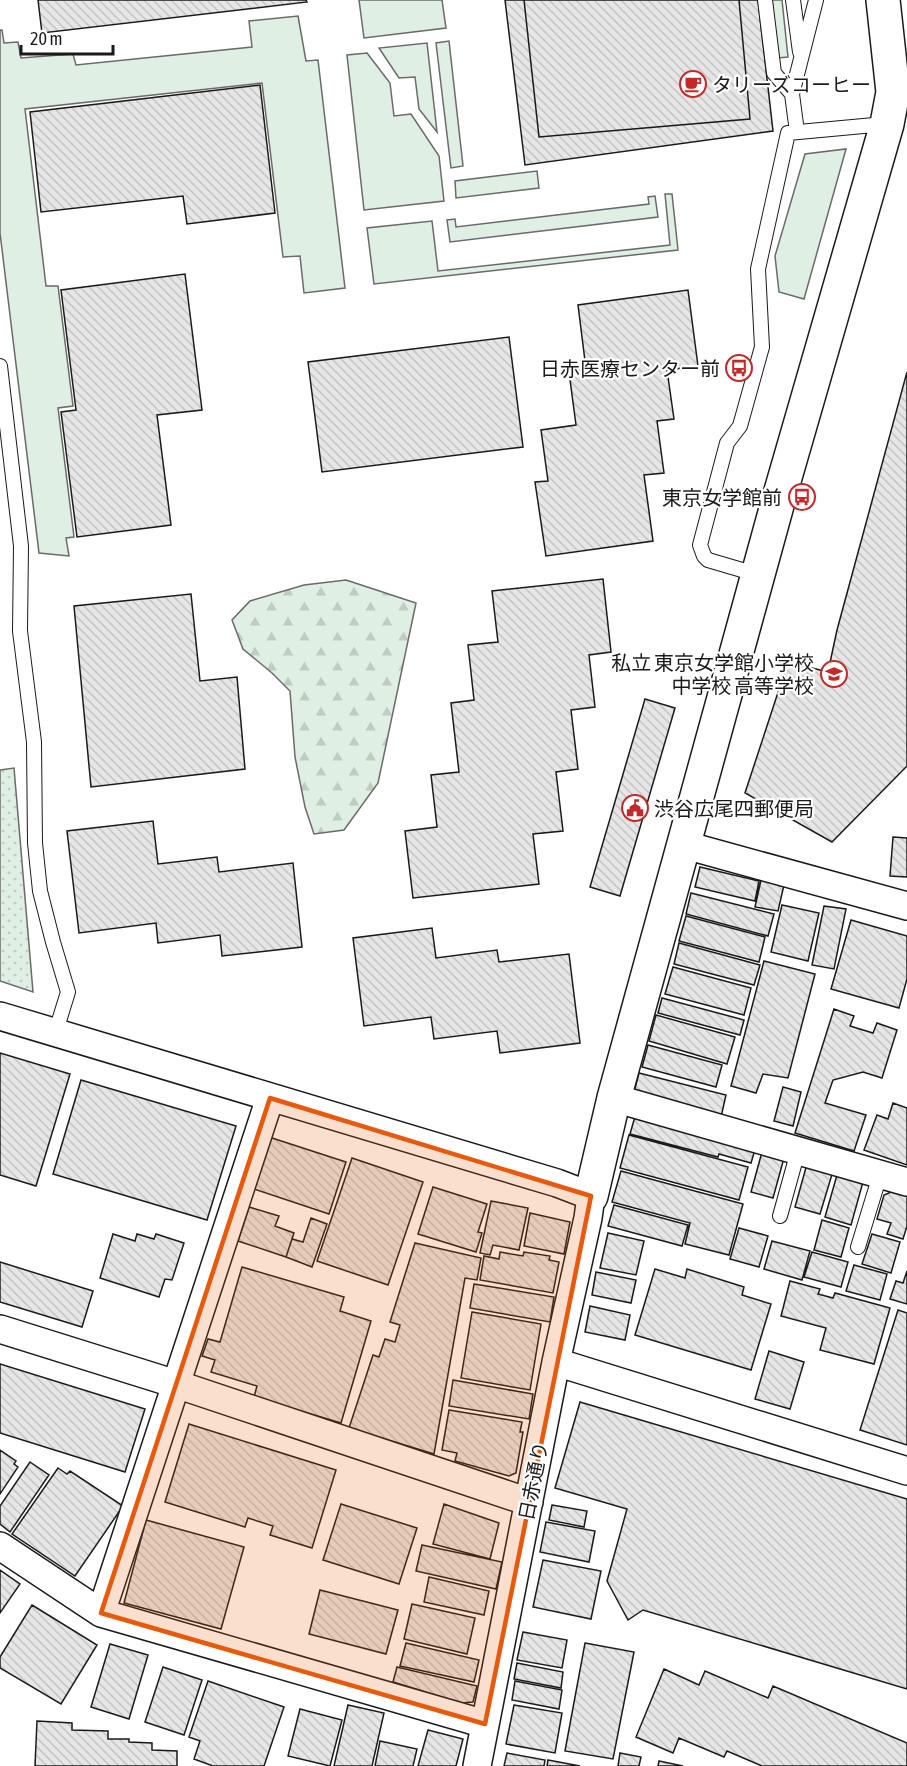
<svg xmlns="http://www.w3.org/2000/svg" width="907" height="1766" viewBox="0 0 907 1766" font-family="'Asap Condensed','Noto Sans JP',sans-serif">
<defs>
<pattern id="forest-firs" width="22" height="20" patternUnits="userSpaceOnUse" patternTransform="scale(1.5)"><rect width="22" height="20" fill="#e0efe3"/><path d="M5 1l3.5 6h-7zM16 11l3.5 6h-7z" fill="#c0ccc2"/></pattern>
<pattern id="park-dots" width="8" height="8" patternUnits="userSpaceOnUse" patternTransform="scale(1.5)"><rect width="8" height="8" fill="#e0efe3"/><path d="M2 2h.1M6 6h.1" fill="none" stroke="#c0ccc2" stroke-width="1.8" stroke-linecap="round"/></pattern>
<pattern id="building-back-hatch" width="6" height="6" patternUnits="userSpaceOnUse" patternTransform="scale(1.5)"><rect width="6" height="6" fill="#e6e6e6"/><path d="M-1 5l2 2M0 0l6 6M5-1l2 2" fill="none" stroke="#c5c5c5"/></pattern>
</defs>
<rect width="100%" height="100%" fill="#fff"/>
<path fill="#e0efe3" stroke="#6a6a6a" stroke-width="1.5" d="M 359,0 L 442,0 L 446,28 L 364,38 Z
M 772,0 L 782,0 L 788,57 L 778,58 Z
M 298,16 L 306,61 L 318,60 L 345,288 L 304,293 L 300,256 L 283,257 L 262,83 L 25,109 L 46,286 L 58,286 L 73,406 L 58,408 L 74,537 L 66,538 L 69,556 L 39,553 L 0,233 L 0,30 L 2,30 L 4,43 L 18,42 L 21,58 L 73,54 L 76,65 L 252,47 L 249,21 Z
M 449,41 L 463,166 L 451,168 L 436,43 Z
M 427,43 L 437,132 L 419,109 L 415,77 L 399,78 L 379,48 Z
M 367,53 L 390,83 L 394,116 L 411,114 L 439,156 L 444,201 L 364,210 L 347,55 Z
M 846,149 L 804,299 L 779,292 L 775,256 L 805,154 Z
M 537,171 L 539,188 L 456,198 L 455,181 Z
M 665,194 L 672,194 L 678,250 L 374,284 L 367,228 L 432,221 L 438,271 L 670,245 Z
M 655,196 L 658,217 L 450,242 L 447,220 L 455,219 L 456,227 L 649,204 L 648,197 Z"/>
<path fill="url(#forest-firs)" stroke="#6a6a6a" stroke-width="1.5" d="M 346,580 L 416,603 L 378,783 L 344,830 L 314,834 L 305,807 L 295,757 L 290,691 L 272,673 L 243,649 L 232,620 L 250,601 L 304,585 Z"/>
<path fill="url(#park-dots)" stroke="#6a6a6a" stroke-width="1.5" d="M 14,768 L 33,992 L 0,981 L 0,770 Z"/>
<path fill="url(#building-back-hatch)" stroke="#1a1a1a" stroke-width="1.5" d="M 38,0 L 306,0 L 307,2 L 42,33 Z
M 505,0 L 758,0 L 773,131 L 525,165 Z
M 524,0 L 739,0 L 750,119 L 539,137 Z
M 260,85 L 275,213 L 187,224 L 183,196 L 41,212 L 30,112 Z
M 185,274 L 202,410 L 157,415 L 171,525 L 77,537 L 61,412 L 76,410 L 61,290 Z
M 688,290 L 698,366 L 667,370 L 674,419 L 657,421 L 664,473 L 644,475 L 653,541 L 546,556 L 535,482 L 548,481 L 541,430 L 576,425 L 569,372 L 586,369 L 578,305 Z
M 509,337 L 523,447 L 322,472 L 308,362 Z
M 907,372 L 907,766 L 832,842 L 745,793 L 788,662 L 828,672 L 837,630 Z
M 603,579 L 611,652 L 589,655 L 595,707 L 571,710 L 578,769 L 556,772 L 563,831 L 533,834 L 539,884 L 413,898 L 405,831 L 437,827 L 431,775 L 459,772 L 451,703 L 474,700 L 468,645 L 498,642 L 492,591 Z
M 191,594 L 200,681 L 237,677 L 245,769 L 91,787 L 74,606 Z
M 645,699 L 675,708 L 620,896 L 590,887 Z
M 153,821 L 158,864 L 217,857 L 219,872 L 293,863 L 302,947 L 222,956 L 220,935 L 158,943 L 156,923 L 79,933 L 67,831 Z
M 893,837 L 907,838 L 907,877 L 890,876 Z
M 700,867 L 759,881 L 755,901 L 695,887 Z
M 761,880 L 784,885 L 778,911 L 755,907 Z
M 691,893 L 774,914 L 768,936 L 686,914 Z
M 782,905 L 819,913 L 808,961 L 771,952 Z
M 824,906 L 846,909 L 834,969 L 812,965 Z
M 686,916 L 765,937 L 759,962 L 679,941 Z
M 851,920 L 907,936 L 907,979 L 899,1008 L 831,989 Z
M 432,928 L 436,958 L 497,950 L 499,962 L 569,954 L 580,1043 L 500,1053 L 497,1031 L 434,1039 L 431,1017 L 364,1026 L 353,938 Z
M 679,943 L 760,965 L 754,985 L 674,964 Z
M 764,961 L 815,974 L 788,1078 L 763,1074 L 756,1093 L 731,1086 Z
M 673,967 L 751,988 L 744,1015 L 665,994 Z
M 662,998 L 744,1020 L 740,1035 L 658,1013 Z
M 834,1009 L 854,1016 L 850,1026 L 873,1033 L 877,1023 L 897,1030 L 882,1078 L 863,1072 L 833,1080 L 825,1103 L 866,1115 L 854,1151 L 795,1133 Z
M 656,1015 L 735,1037 L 727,1064 L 649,1041 Z
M 648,1045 L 722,1065 L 716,1087 L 642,1067 Z
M 0,1053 L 70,1074 L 36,1186 L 0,1175 Z
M 639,1073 L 726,1095 L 721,1117 L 633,1096 Z
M 81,1080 L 236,1126 L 207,1220 L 53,1174 Z
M 783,1087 L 801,1092 L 793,1126 L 774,1121 Z
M 893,1103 L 907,1108 L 907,1165 L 864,1150 L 877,1115 L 888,1119 Z
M 636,1113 L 756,1146 L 751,1163 L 719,1154 L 718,1157 L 630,1134 Z
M 629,1135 L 748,1167 L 739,1200 L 620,1168 Z
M 269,1137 L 346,1162 L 329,1214 L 251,1188 Z
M 762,1152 L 784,1158 L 773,1198 L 751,1192 Z
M 352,1158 L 423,1182 L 388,1285 L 317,1261 Z
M 807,1164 L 833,1171 L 820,1214 L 795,1207 Z
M 621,1171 L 743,1204 L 729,1255 L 685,1244 L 690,1223 L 612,1202 Z
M 837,1175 L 863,1182 L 851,1225 L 825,1217 Z
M 433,1187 L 487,1204 L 478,1232 L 482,1233 L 476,1252 L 418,1234 Z
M 898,1189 L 907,1192 L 907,1226 L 903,1239 L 887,1234 L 891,1223 L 877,1219 L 884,1195 Z
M 491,1201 L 528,1208 L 519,1250 L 493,1245 L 490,1255 L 480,1253 Z
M 614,1205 L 688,1225 L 682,1246 L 608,1226 Z
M 249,1207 L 279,1216 L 275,1226 L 294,1233 L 286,1257 L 238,1241 Z
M 530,1213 L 570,1222 L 564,1254 L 524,1246 Z
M 311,1218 L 327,1224 L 312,1267 L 286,1257 L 292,1239 L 303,1242 Z
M 822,1220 L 849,1228 L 841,1257 L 814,1250 Z
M 739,1228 L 768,1236 L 759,1267 L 730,1259 Z
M 608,1233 L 644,1241 L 636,1275 L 600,1268 Z
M 113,1234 L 135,1241 L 137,1234 L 154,1239 L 156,1234 L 184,1243 L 172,1280 L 165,1279 L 159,1297 L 100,1278 Z
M 872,1234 L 900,1242 L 891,1273 L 862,1264 Z
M 772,1241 L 810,1251 L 802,1280 L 764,1269 Z
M 415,1243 L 481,1258 L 477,1280 L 465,1278 L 434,1454 L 349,1428 L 373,1355 L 379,1357 L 385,1339 L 395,1342 L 400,1325 L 390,1322 Z
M 500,1252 L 523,1256 L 524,1252 L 550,1256 L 549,1260 L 559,1262 L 553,1293 L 480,1280 L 484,1256 L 499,1259 Z
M 812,1252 L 848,1262 L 841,1287 L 804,1277 Z
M 0,1262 L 93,1291 L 82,1327 L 0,1302 Z
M 854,1265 L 887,1274 L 880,1300 L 846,1291 Z
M 242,1267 L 344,1297 L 340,1311 L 371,1321 L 341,1423 L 254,1397 L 257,1386 L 211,1372 L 215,1360 L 202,1356 L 208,1339 L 220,1342 Z
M 655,1269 L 685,1278 L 687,1269 L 744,1287 L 742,1295 L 771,1304 L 751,1370 L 635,1335 Z
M 907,1271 L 907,1304 L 890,1299 L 896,1281 L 903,1283 Z
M 596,1272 L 636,1280 L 631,1303 L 592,1295 Z
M 790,1281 L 820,1289 L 818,1294 L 833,1298 L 835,1293 L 890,1308 L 874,1364 L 820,1350 L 826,1328 L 781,1316 Z
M 474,1284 L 554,1297 L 550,1322 L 470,1308 Z
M 590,1306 L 630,1315 L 625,1340 L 585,1332 Z
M 898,1310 L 907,1313 L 907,1445 L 860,1430 Z
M 472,1312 L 541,1324 L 530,1390 L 461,1378 Z
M 769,1351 L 804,1362 L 790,1409 L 755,1399 Z
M 0,1364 L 145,1409 L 125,1472 L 0,1433 Z
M 453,1380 L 533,1394 L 529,1419 L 449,1406 Z
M 580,1402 L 907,1499 L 907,1689 L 643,1610 L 628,1620 L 607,1581 L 627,1509 L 555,1488 Z
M 449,1410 L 522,1422 L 520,1432 L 523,1432 L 516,1473 L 509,1476 L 455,1461 L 457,1453 L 442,1450 Z
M 189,1424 L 336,1470 L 312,1548 L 270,1535 L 273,1526 L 248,1518 L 245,1527 L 165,1502 Z
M 0,1450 L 16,1461 L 14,1464 L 18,1467 L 0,1494 Z
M 30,1462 L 49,1475 L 10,1532 L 0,1524 L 0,1506 Z
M 58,1468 L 67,1474 L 70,1471 L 123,1506 L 75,1576 L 12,1534 Z
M 341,1504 L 417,1528 L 399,1584 L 323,1560 Z
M 444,1504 L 499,1523 L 490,1559 L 433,1544 Z
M 552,1505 L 587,1511 L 584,1527 L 549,1520 Z
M 146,1520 L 244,1547 L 221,1629 L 124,1603 Z
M 546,1522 L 595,1531 L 589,1562 L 540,1552 Z
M 422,1545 L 502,1562 L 496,1589 L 416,1571 Z
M 543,1560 L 601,1571 L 591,1619 L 533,1607 Z
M 0,1570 L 20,1584 L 0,1613 Z
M 429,1577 L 489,1591 L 484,1615 L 424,1602 Z
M 320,1590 L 398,1610 L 386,1654 L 309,1634 Z
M 412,1604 L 475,1618 L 467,1654 L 404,1639 Z
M 32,1605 L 97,1645 L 61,1704 L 0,1668 L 0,1657 Z
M 523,1632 L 567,1640 L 562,1668 L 517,1660 Z
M 406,1643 L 479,1660 L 474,1682 L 400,1666 Z
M 585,1643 L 634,1652 L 613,1759 L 565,1751 Z
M 110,1644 L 148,1655 L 129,1719 L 91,1707 Z
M 517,1663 L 563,1672 L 561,1688 L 514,1679 Z
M 163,1667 L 202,1680 L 184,1735 L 145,1722 Z
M 397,1667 L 477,1686 L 473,1702 L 461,1703 L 393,1682 Z
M 664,1669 L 699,1685 L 705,1671 L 768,1698 L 773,1686 L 907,1743 L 907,1766 L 762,1766 L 727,1751 L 724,1757 L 679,1738 L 673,1753 L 636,1737 Z
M 208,1681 L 284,1707 L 264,1766 L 213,1766 L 194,1759 L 200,1741 L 189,1737 Z
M 515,1681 L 562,1690 L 559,1709 L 512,1700 Z
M 348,1705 L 384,1713 L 372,1766 L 334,1766 Z
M 514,1705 L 562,1713 L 555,1753 L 506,1744 Z
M 300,1709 L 342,1720 L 330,1766 L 288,1756 Z
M 37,1721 L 72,1723 L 72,1730 L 108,1731 L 108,1739 L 129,1739 L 129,1742 L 152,1743 L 152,1750 L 177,1751 L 177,1766 L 35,1766 Z
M 428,1730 L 463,1739 L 456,1766 L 418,1766 Z
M 380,1741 L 417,1749 L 413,1766 L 375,1766 Z
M 507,1753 L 545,1760 L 544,1766 L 504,1766 Z
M 620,1753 L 641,1757 L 639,1766 L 618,1766 Z
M 548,1760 L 580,1766 L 547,1766 Z
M 659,1761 L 683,1766 L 658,1766 Z"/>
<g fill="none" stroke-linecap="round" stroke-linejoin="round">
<defs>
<path id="lane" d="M 765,0 L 774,73 L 792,94
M 793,0 L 800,52
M 797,132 L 792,94 L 816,0
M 0,366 L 21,546 L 20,631 L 34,742 L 35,843 L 40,891 L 53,942 L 68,992 L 55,1034
M 759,575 L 708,560 L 704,556 L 700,545 L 727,443 L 740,426 L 762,347 L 758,269 L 788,133 L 885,124
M 780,1216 L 798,1151
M 858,1247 L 880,1175"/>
<path id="street" d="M 685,845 L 907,906
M 0,1016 L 557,1183 L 591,1196 L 588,1218 L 556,1362 L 477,1766
M 614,1098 L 907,1182
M 0,1329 L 176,1384 L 529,1502
M 556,1362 L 907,1471
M 0,1546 L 101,1613 L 485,1724
M 101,1613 L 270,1098"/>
<path id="secondary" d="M 591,1196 L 614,1098 L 779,498 L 887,124 L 893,92 L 883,0"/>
</defs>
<use href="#lane" stroke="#1a1a1a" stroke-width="16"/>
<use href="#street" stroke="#1a1a1a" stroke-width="30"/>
<use href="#secondary" stroke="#1a1a1a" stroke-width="36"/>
<use href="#lane" stroke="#fff" stroke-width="14"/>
<use href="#street" stroke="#fff" stroke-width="27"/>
<use href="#secondary" stroke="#fff" stroke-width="33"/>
</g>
<path fill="#e8590c" fill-opacity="0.2" stroke="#e8590c" stroke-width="4.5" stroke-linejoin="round" d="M 270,1098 L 591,1196 L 485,1724 L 101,1613 Z"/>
<defs>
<symbol id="cafe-ring" viewBox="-11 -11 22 22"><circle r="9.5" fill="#fff" stroke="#c62828" stroke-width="1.5"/><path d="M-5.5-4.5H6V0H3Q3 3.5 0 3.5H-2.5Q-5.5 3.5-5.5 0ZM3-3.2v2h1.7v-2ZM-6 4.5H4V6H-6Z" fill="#c62828"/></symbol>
<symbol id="bus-ring" viewBox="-11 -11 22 22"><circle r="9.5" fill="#fff" stroke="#c62828" stroke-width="1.5"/><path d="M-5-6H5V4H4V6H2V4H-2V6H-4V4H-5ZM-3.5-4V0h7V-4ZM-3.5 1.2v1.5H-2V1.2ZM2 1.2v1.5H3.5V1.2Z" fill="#c62828"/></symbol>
<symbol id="school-ring" viewBox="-11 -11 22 22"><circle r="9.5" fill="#fff" stroke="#c62828" stroke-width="1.5"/><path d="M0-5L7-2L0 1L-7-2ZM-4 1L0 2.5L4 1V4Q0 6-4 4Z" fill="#c62828"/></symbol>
<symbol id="civic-ring" viewBox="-11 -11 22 22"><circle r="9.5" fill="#fff" stroke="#c62828" stroke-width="1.5"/><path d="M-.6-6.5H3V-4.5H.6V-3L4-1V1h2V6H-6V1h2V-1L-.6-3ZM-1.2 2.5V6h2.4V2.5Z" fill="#c62828"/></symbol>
</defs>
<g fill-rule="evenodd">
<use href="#cafe-ring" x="678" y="69" width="30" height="30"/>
<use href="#bus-ring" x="724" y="353" width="30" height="30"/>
<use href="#bus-ring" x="787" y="482" width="30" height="30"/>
<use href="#school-ring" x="819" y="659" width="30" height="30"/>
<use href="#civic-ring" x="620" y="793" width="30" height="30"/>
</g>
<g text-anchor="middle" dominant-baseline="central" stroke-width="4.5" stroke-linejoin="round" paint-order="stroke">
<g font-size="20" fill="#1a1a1a" stroke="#fff" text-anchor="end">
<text x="712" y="84" text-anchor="start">タリーズコーヒー</text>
<text x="720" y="368">日赤医療センター前</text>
<text x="782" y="497">東京女学館前</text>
<text x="814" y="662">私立 東京女学館小学校<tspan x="814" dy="23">中学校 高等学校</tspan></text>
<text x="654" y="808" text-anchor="start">渋谷広尾四郵便局</text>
</g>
<g font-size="20" fill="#1a1a1a" stroke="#fff">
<text transform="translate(533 1481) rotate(-79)">日赤通り</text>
</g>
</g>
<path d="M21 45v9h92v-9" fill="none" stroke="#1a1a1a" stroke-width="3"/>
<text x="30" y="45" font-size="18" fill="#1a1a1a" stroke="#ffffff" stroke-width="4.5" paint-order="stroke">20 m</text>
</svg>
